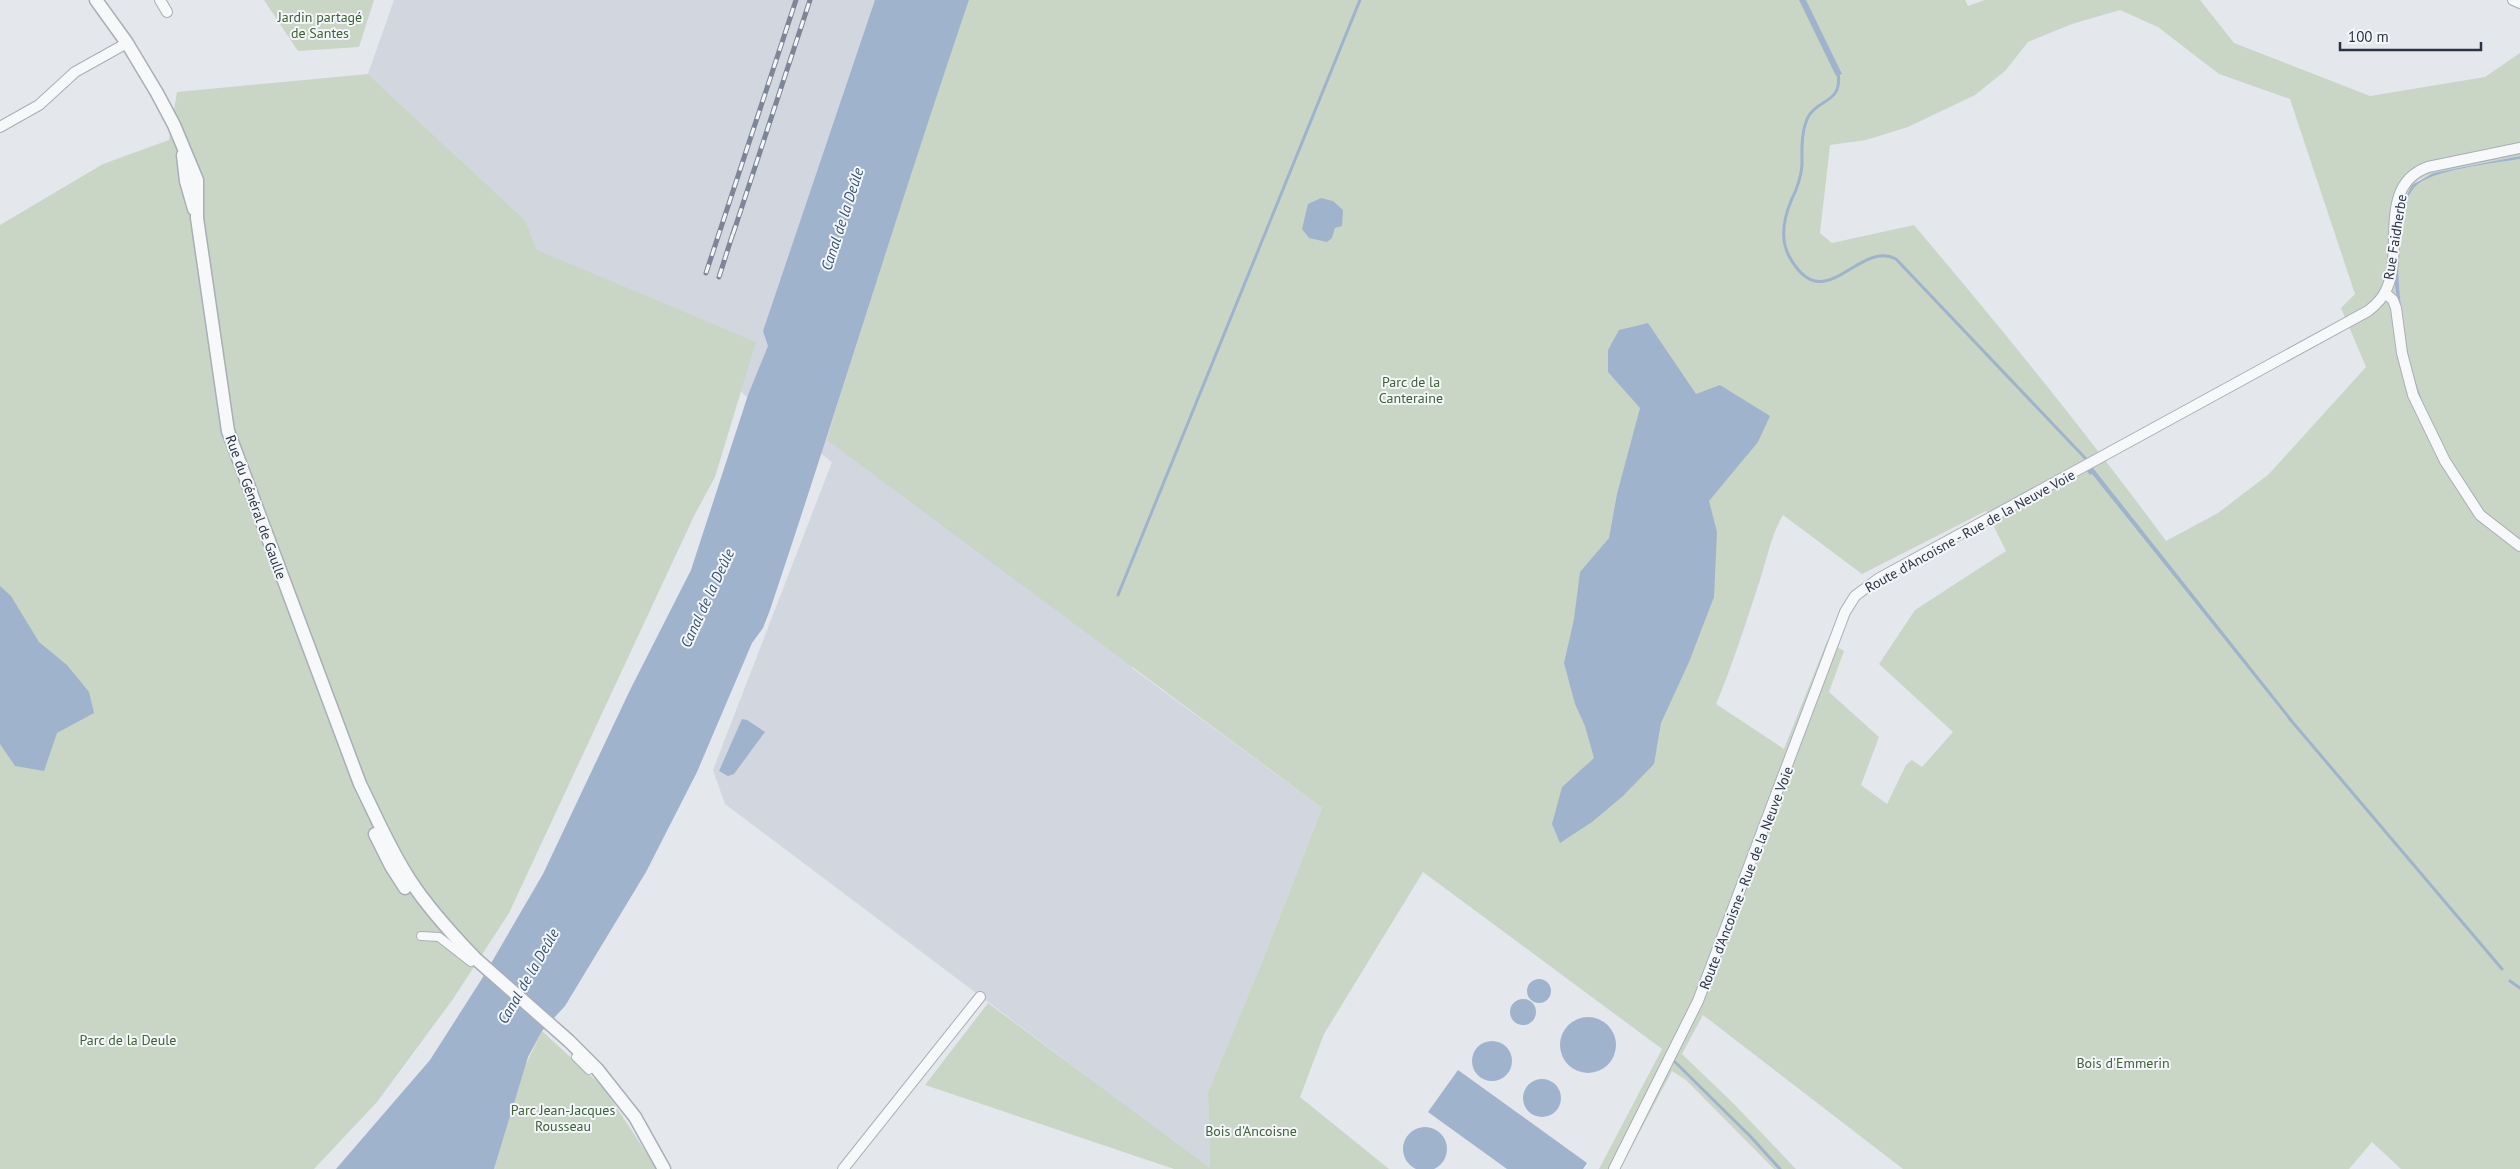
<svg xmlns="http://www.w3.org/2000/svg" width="2520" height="1169" viewBox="0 0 2520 1169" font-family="'PT Sans',sans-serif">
<rect width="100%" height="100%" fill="#e4e7ec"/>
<path fill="#d2d6de" d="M 394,0 L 938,0 L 1132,668 L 1322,808 L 1262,962 L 1208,1092 L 1210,1169 L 725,804 L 713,770 L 832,462 L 706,365 L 515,287 L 524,219 L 368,74 Z"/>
<path fill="#c9d6c5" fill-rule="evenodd" d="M 264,0 L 374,0 L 359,47 L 298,51 Z
M 969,0 L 1965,0 L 1968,6 L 1985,0 L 2200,0 L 2234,43 L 2370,96 L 2485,77 L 2520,53 L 2520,156 L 2433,173 L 2418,180 L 2401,206 L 2395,287 L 2405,354 L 2419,402 L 2478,508 L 2520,543 L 2520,1169 L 2401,1169 L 2372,1142 L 2349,1169 L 1903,1169 L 1703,1015 L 1682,1054 L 1734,1104 L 1796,1169 L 1774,1169 L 1686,1080 L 1672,1071 L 1620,1169 L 1599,1169 L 1662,1049 L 1423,872 L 1324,1034 L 1300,1097 L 1389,1169 L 1174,1169 L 925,1085 L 988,1003 L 1210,1168 L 1208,1092 L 1262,962 L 1322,808 L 827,440 L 910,171 ZM 2120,10 L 2158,27 L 2219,74 L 2290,99 L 2355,294 L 2341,308 L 2366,367 L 2269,474 L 2218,513 L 2166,541 C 2086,432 2001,328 1914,225 L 1832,243 L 1820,233 L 1830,145 L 1866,140 L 1908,127 L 1975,95 L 2005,71 L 2028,42 L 2072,24 ZM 1986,511 L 2006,551 L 1915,610 L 1879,664 L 1953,732 L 1922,767 L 1912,760 L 1906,765 L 1887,804 L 1861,785 L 1879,737 L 1829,692 L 1844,651 L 1827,641 L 1784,749 L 1716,704 C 1733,664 1746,622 1760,580 C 1767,558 1771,536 1783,515 L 1862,574 Z
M 368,74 L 524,219 L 537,250 L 756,342 L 715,477 L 694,516 L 509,913 L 453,999 L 377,1102 L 314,1169 L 0,1169 L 0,225 L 103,164 L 169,140 L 177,92 Z
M 2520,159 L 2520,538 C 2509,532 2495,524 2486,514 C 2456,480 2420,406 2410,362 C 2403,330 2399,296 2398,264 C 2398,240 2398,206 2415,187 C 2429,170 2496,163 2520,159 Z
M 542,1031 L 603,1087 L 657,1169 L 494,1169 L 524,1068 Z"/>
<path fill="#9fb4cc" d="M 875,0 L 969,0 C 900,202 838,407 770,610 L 763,628 L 752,643 L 697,772 L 646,872 L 565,1006 L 542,1031 L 528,1057 L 494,1169 L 336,1169 L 430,1060 L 483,977 L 543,874 L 630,690 L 691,570 L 748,395 L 768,346 L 763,331 Z
M 1799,0 L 1806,0 L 1842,74 L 1836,76 Z
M 2520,156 L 2520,159 C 2496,163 2429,170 2415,187 C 2398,206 2398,240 2398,264 C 2399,296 2403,330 2410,362 C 2420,406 2456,480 2486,514 C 2495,524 2509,532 2520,538 L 2520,543 L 2493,524 L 2469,496 L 2419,402 L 2409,371 L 2395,287 L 2395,263 L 2401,206 L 2412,185 L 2433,173 Z
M 1321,198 L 1333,201 L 1343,210 L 1342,226 L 1335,228 L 1332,238 L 1327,242 L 1309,238 L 1302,229 L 1308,204 Z
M 1648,323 L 1696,394 L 1720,385 L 1770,416 L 1758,442 L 1709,501 L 1717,532 L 1714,597 L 1689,662 L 1661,723 L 1654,764 L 1623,796 L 1592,822 L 1560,843 L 1552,824 L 1562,787 L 1594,758 L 1585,726 L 1575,704 L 1564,663 L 1574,619 L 1580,572 L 1609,538 L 1617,494 L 1640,408 L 1608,372 L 1608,350 L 1619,330 Z
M 2093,468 L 2292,719 L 2290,721 L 2092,474 L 2090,475 L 2087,471 Z
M 0,586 L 11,596 L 39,642 L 67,665 L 89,692 L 94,713 L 57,733 L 44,771 L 15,766 L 0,744 Z
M 742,719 L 747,720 L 765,732 L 734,774 L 728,776 L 719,771 Z
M1527 991a12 12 0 1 1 24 0a12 12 0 1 1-24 0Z
M1510 1012a13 13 0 1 1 26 0a13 13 0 1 1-26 0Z
M1560 1045a28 28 0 1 1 56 0a28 28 0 1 1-56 0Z
M1472 1061a20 20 0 1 1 40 0a20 20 0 1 1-40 0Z
M 1458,1070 L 1587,1163 L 1583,1169 L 1507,1169 L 1428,1112 Z
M1523 1098a19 19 0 1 1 38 0a19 19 0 1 1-38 0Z
M1403 1149a22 22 0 1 1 44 0a22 22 0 1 1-44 0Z"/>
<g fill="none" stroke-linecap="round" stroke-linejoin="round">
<path stroke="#9fb4cc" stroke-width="3" d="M 1838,73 C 1843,104 1817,98 1807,119 C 1801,134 1802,149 1802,165 C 1801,178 1797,189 1791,201 C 1784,218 1780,239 1789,256 C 1824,321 1858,239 1896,259 L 2086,459
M 1118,595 L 1360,0
M 2289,718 L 2502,969
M 2510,981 L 2520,988
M 1675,1062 L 1750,1136 L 1780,1169"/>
<defs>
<path id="pedestrian" d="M 421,936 L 439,937 L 471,962
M 576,1057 L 589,1070"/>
<path id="minor" d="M 160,0 L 167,12
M 2513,0 L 2520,3
M 0,127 L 39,105 L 75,72 L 127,43
M 2385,293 L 2393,300 L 2396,308 L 2402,353 L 2413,395 L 2445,461 L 2480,515 L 2520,546
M 843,1169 L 980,997
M 1614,1169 L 1698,1001 L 1845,612 L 1855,596 L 1878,579 L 2368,311 C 2376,305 2383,298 2387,288 C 2404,249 2377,185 2428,167 L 2520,148"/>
<path id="tertiary" d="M 96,0 L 127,43 L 157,93 L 174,125 L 197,180 L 197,218 L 228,431 L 360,784 C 376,816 390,850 410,880 C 428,908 451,933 474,957
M 183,155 L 186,181 L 194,209
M 375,834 L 391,866 L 405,888
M 468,952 L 569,1041 L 597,1069 L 635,1117 L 664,1169"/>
</defs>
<use href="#pedestrian" stroke="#a9aeb7" stroke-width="10"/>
<use href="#minor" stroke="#a9aeb7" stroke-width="12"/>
<use href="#tertiary" stroke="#a9aeb7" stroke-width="15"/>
<use href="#pedestrian" stroke="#f7f8fa" stroke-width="8"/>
<use href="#minor" stroke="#f7f8fa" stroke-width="10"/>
<use href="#tertiary" stroke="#f7f8fa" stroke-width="12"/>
<defs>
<path id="rail" d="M 733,234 L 810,0
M 706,273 L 796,0
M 719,277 L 735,227"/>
</defs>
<use href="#rail" stroke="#7d8696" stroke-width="5"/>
<use href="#rail" stroke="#f4f6f9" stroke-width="3" stroke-dasharray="9" stroke-linecap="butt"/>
</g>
<g text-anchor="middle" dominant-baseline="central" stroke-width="4" stroke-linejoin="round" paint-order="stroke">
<g font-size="14" fill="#3f6138" stroke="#f4f6f9">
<text x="320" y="17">Jardin partagé<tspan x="320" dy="16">de Santes</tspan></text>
<text x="1411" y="382">Parc de la<tspan x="1411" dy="16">Canteraine</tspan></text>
<text x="128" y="1040">Parc de la Deule</text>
<text x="2123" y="1063">Bois d'Emmerin</text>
<text x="563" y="1110">Parc Jean-Jacques<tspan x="563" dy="16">Rousseau</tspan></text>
<text x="1251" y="1131">Bois d'Ancoisne</text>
</g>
<g font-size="14" fill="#2b3445" stroke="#f4f6f9">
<text transform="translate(2395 237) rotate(-81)">Rue Faidherbe</text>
<text transform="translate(256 507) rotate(70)">Rue du Général de Gaulle</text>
<text transform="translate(1970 531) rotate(-29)">Route d'Ancoisne - Rue de la Neuve Voie</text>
<text transform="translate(1746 878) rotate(-69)">Route d'Ancoisne - Rue de la Neuve Voie</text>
</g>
<g font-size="15" font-style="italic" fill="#34527a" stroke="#f4f6f9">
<text transform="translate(842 219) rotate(-72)">Canal de la Deûle</text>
<text transform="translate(707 598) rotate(-65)">Canal de la Deûle</text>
<text transform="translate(528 976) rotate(-60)">Canal de la Deûle</text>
</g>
</g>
<path d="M2340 42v8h141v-8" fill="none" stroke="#2b3445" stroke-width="2.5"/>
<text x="2348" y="42" font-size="15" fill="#2b3445" stroke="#f4f6f9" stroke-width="4" paint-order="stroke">100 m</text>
</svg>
